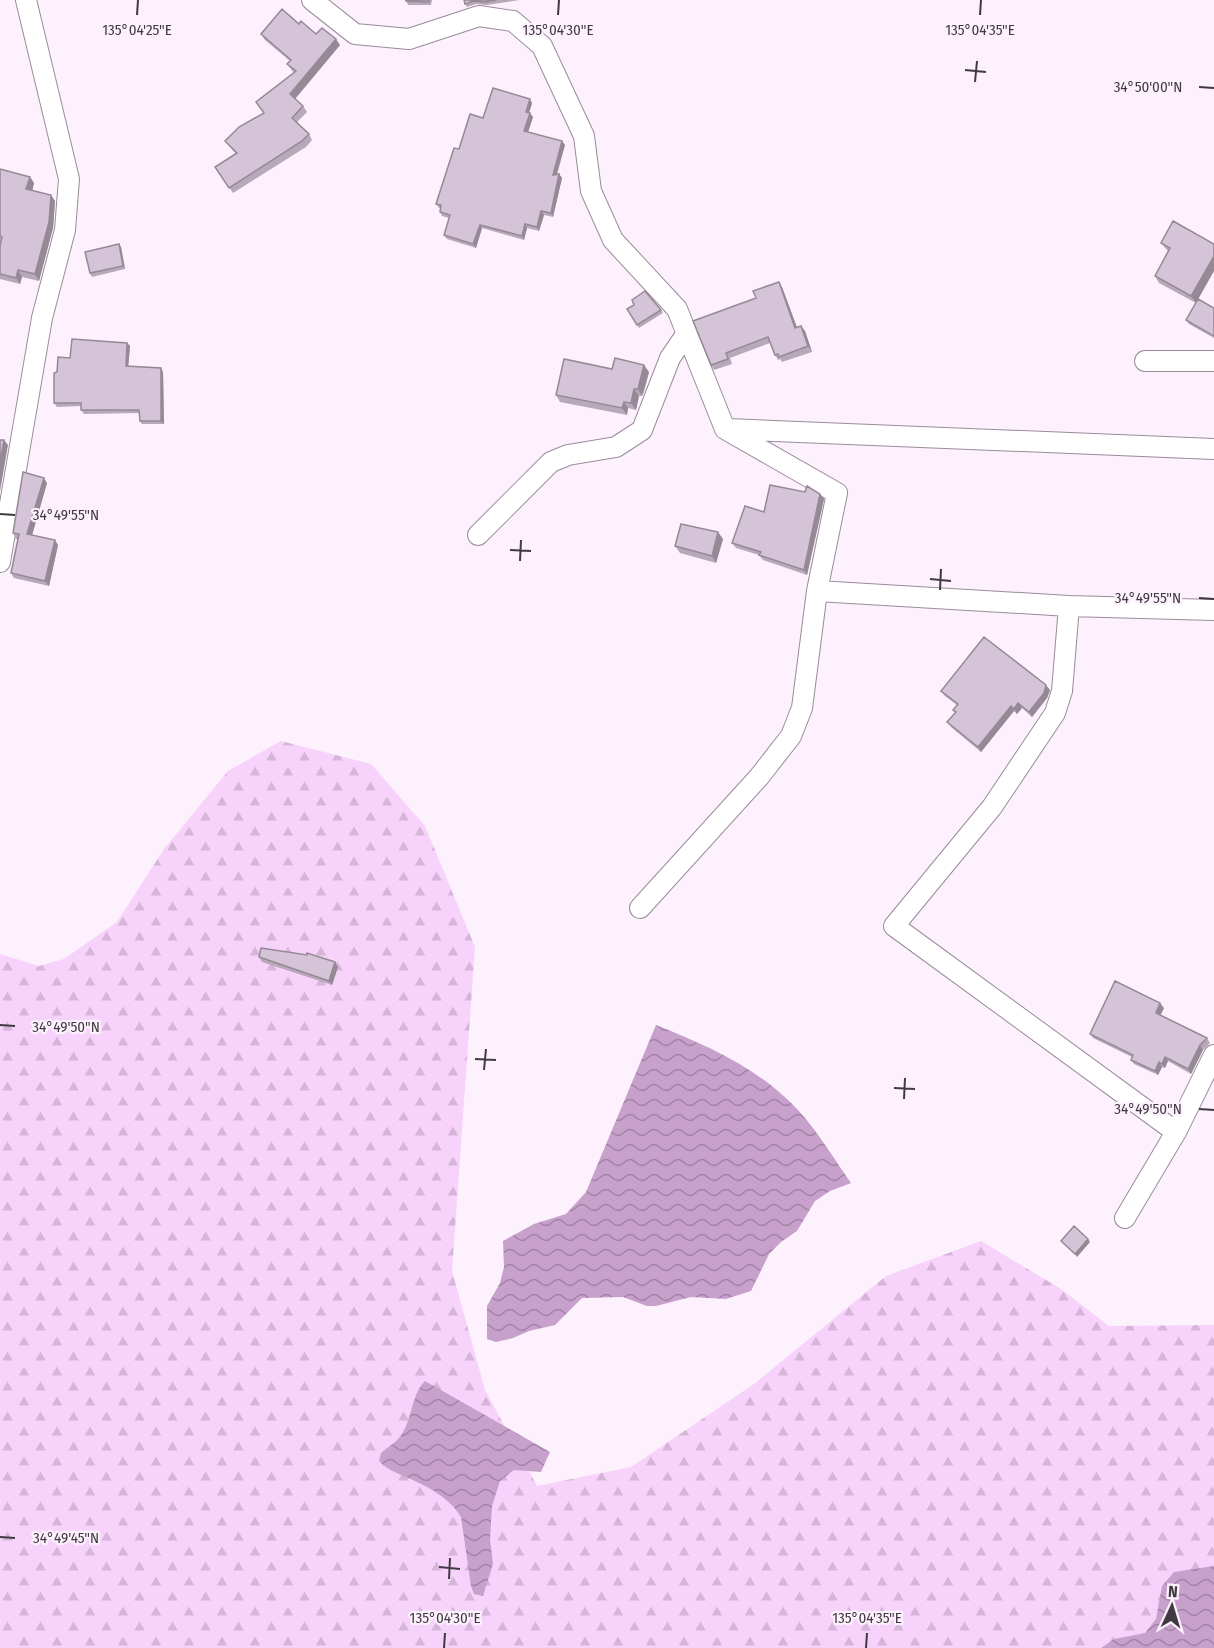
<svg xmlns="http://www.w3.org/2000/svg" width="1214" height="1648" viewBox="0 0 1214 1648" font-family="'Fira Sans Condensed',sans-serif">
<defs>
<pattern id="forest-firs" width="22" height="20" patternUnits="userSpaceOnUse" patternTransform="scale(1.5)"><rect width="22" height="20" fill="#f7d2fb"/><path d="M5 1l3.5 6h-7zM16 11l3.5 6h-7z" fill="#d5b5d8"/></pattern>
<pattern id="water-waves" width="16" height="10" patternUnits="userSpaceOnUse" patternTransform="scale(1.5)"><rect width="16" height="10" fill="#c7a0cb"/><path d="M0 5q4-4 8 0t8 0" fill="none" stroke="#a383a6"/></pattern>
</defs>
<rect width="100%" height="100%" fill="#fcf1fd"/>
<path fill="url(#forest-firs)" d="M 281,741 L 371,764 L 425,826 L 475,947 L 452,1271 L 485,1390 L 537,1486 L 631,1467 L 754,1384 L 886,1276 L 981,1241 L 1061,1289 L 1109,1326 L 1214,1325 L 1214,1648 L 0,1648 L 0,954 L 39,966 L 64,959 L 117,922 L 164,849 L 228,771 Z"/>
<path fill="url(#water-waves)" d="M 656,1025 C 708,1046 757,1067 797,1109 C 817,1130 834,1159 851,1183 L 830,1191 L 815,1201 L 797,1231 L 781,1242 L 769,1254 L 751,1291 L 726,1299 L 691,1297 L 656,1306 L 647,1306 L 623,1297 L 582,1298 L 555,1325 L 529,1331 L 513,1338 L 496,1342 L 487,1339 L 487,1306 L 500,1283 L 504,1267 L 503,1241 L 534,1224 L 566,1214 L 586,1192 Z
M 425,1381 L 550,1452 L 541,1472 L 514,1470 L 500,1481 L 492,1506 L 490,1539 L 493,1564 L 483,1596 L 474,1594 L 471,1586 L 461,1517 C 450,1498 427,1486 408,1478 C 397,1473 387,1470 379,1461 L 381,1453 C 386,1448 395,1443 399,1438 C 413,1421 410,1396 425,1381 Z
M 1214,1566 L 1214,1648 L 1101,1648 L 1114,1639 L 1145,1633 L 1156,1619 L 1162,1586 L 1174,1572 Z"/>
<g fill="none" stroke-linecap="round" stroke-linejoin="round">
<defs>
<path id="street" d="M 312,0 L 355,34 L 409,39 L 479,16 L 513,21 L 542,46 L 584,136 L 591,191 L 613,240 L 677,309 L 725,429 L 837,493 L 817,591 L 802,708 L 791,736 L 759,777 L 640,908
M 1145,361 L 1214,361
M 728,429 L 1214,449
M 478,535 L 551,462 L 568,455 L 616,447 L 642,430 L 670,358 L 687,333
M 0,562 L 42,318 L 65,230 L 69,179 L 26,0
M 817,591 L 1069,606 L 1214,610
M 1069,606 L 1062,691 L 1055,713 L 992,807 L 894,926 L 1176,1132
M 1125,1218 L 1176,1132 L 1214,1055"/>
</defs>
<use href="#street" stroke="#9b8b9c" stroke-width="22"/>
<use href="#street" stroke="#fff" stroke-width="20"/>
</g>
<path fill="#b7a9b9" d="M 406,0 L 432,0 L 431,5 L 408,5 Z
M 464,0 L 520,0 L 487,5 L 476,4 L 467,7 L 465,4 Z
M 299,24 L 316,34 L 340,45 L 295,99 L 303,106 L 307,112 L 297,122 L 309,134 L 312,140 L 306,147 L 233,193 L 215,167 L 236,154 L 225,141 L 264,113 L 294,73 L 287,64 L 290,61 L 265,40 L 261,34 Z
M 532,103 L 529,113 L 533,117 L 528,132 L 565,145 L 557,175 L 559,174 L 562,178 L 553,217 L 544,215 L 539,231 L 527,228 L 524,240 L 482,228 L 476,248 L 447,239 L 444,235 L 449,218 L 442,216 L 440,212 L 441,208 L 439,208 L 436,204 L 459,149 L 483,118 Z
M 0,169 L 30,177 L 34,183 L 32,191 L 51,195 L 55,201 L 53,228 L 39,281 L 22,277 L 20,284 L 0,279 L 0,246 L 1,242 L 0,242 Z
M 1173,221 L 1198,299 L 1214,308 L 1214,338 L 1189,324 L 1186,320 L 1196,303 L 1159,283 L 1155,276 L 1168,251 L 1166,249 L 1161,243 Z
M 119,244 L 121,247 L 125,269 L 92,277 L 90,273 Z
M 782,287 L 797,328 L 801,326 L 805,331 L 812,352 L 782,362 L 780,359 L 778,360 L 775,355 L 770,343 L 730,358 L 732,364 L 714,370 L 711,365 Z
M 634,305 L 661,310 L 663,313 L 639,328 L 627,309 Z
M 127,343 L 130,346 L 128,366 L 163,372 L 164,424 L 142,424 L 140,421 L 140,413 L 84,414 L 81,410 L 81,406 L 57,407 L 54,403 L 70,358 Z
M 612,369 L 649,372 L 644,392 L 642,396 L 639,396 L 636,410 L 628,408 L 627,415 L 560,402 L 556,395 Z
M 47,483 L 32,535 L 58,545 L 49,586 L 14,578 L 11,573 L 18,539 L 16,539 L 13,533 Z
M 805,492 L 820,494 L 824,499 L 807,575 L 763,560 L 759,555 L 736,548 L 732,543 L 764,512 Z
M 723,539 L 716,563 L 680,553 L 675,546 Z
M 1050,690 L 1047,698 L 1032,717 L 1022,708 L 1017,714 L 1014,711 L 981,752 L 951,727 L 947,722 L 955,713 L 953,710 L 957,705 L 945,696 L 941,691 Z
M 259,957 L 335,962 L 338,967 L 332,985 L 262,962 Z
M 1164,1008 L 1160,1015 L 1207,1038 L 1210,1043 L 1203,1050 L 1191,1074 L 1168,1061 L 1165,1068 L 1162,1067 L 1158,1075 L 1134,1064 L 1131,1060 L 1132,1057 L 1093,1038 L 1090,1034 Z"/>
<path fill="#958996" d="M 336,39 L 340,45 L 294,100 L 290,94 Z
M 530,99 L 532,103 L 528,116 L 526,112 Z
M 530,113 L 533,117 L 527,135 L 524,131 Z
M 562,141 L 565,145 L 555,179 L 553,175 Z
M 559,174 L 562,178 L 553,217 L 551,213 Z
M 30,177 L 34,183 L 31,196 L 26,189 Z
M 51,195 L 55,201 L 53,228 L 39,281 L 35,274 Z
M 541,211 L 544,215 L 539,231 L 537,227 Z
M 525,224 L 527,228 L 524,240 L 522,236 Z
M 480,225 L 482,228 L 476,248 L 473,244 Z
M 119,244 L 121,247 L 125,269 L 123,266 Z
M 1214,256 L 1214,271 L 1196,303 L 1191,296 Z
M 18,270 L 22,277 L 20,284 L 16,278 Z
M 779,282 L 782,287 L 799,333 L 795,328 Z
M 801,326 L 805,331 L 812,352 L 808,346 Z
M 127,343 L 130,346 L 128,370 L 126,366 Z
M 644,365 L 649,372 L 642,396 L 638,389 Z
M 161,368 L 163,372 L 164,424 L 161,421 Z
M 634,389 L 639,396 L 636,410 L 631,403 Z
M 624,402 L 628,408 L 627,415 L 622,408 Z
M 4,440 L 8,445 L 0,491 L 0,463 Z
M 44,478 L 47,483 L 31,539 L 27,534 Z
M 820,494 L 824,499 L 807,575 L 804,570 Z
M 718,532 L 723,539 L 716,563 L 712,556 Z
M 55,540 L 58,545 L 49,586 L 45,581 Z
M 1046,685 L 1050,690 L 1047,698 L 1032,717 L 1029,712 Z
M 1018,703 L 1022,708 L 1017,714 L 1014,709 Z
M 1011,706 L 1014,711 L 981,752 L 978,747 Z
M 335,962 L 338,967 L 332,985 L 329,981 Z
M 1160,1003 L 1164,1008 L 1159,1018 L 1156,1013 Z
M 1200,1045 L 1203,1050 L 1191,1074 L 1188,1069 Z
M 1165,1057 L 1168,1061 L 1165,1068 L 1162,1064 Z
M 1159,1062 L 1162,1067 L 1158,1075 L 1155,1071 Z
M 1088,1239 L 1090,1242 L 1077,1257 L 1075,1254 Z"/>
<path fill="#d5c4d7" stroke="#958996" stroke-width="1.5" d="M 406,0 L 429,0 L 429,2 L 406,1 Z
M 464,0 L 496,0 L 485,2 L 473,1 L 465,4 Z
M 282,9 L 299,24 L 301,21 L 316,34 L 322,28 L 336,39 L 290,94 L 303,106 L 292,118 L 309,134 L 302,141 L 229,188 L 215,167 L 237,153 L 225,141 L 239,127 L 264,113 L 256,102 L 296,71 L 287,64 L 291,60 L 261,34 Z
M 493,88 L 530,99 L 526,112 L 530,113 L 524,131 L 562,141 L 553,175 L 559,174 L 551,213 L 541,211 L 537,227 L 525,224 L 522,236 L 480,225 L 473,244 L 444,235 L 450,215 L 440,212 L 441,205 L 436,204 L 454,148 L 459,149 L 470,114 L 483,118 Z
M 0,169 L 30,177 L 26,189 L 51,195 L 49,222 L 35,274 L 18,270 L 16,278 L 0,274 L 0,246 L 2,237 L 0,236 Z
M 1173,221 L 1214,244 L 1214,256 L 1191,296 L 1155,276 L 1170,248 L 1161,243 Z
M 119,244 L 123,266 L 90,273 L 85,252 Z
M 779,282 L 795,328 L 801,326 L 808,346 L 779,357 L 778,354 L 775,355 L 768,337 L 726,353 L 728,359 L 711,365 L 693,321 L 756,298 L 753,291 Z
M 645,291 L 661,310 L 637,325 L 627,309 L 634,305 L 632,300 Z
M 1198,299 L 1214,308 L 1214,336 L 1186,320 Z
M 72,339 L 127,343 L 126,366 L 161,368 L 161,421 L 140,421 L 139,410 L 81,410 L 81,403 L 54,403 L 54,373 L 57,372 L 58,357 L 70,358 Z
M 615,358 L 644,365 L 638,389 L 634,389 L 631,403 L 624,402 L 622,408 L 556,395 L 564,359 L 612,369 Z
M 0,440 L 4,440 L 0,463 Z
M 23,472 L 44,478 L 27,534 L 55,540 L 45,581 L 11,573 L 19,534 L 13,533 Z
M 770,485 L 805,492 L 807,486 L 820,494 L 804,570 L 759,555 L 761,552 L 732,543 L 745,506 L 764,512 Z
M 681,524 L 718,532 L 712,556 L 675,546 Z
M 984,637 L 1046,685 L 1044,693 L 1029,712 L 1018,703 L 1014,709 L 1011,706 L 978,747 L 947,722 L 956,712 L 953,710 L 958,704 L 941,691 Z
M 261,948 L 307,955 L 307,953 L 335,962 L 329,981 L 259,957 Z
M 1115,981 L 1160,1003 L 1156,1013 L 1207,1038 L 1200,1045 L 1188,1069 L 1165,1057 L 1162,1064 L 1159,1062 L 1155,1071 L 1131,1060 L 1133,1055 L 1090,1034 Z
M 1074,1226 L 1088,1239 L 1075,1254 L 1061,1241 Z"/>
<path fill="none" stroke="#413a41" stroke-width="2" d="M 137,15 L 138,0M 558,15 L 559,0M 980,15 L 981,0M 965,70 L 986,72M 975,82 L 977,61M 1199,87 L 1214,88M 0,514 L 15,515M 510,550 L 531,551M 520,561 L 521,540M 930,579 L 951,581M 940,590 L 941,569M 1199,598 L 1214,599M 0,1025 L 15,1026M 475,1059 L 496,1060M 484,1070 L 486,1049M 894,1088 L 915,1089M 904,1099 L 905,1078M 1199,1109 L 1214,1110M 0,1537 L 15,1538M 439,1567 L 460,1569M 449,1579 L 450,1558M 444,1648 L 445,1633M 866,1648 L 867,1633"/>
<g font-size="15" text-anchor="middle" fill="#413a41" stroke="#fcf1fd" stroke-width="4.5" stroke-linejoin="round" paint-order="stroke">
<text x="137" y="35">135°04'25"E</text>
<text x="558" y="35">135°04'30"E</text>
<text x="980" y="35">135°04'35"E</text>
<text x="1148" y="92">34°50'00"N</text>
<text x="66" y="520">34°49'55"N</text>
<text x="1148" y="603">34°49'55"N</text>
<text x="66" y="1032">34°49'50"N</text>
<text x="1148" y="1114">34°49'50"N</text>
<text x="66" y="1543">34°49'45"N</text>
<text x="445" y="1623">135°04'30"E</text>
<text x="867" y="1623">135°04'35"E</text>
</g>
<g transform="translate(1172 1606) rotate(4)" stroke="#fcf1fd" stroke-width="4.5" paint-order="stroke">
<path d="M0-4.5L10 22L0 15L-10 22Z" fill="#413a41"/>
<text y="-9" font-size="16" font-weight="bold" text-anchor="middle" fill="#413a41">N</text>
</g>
</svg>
